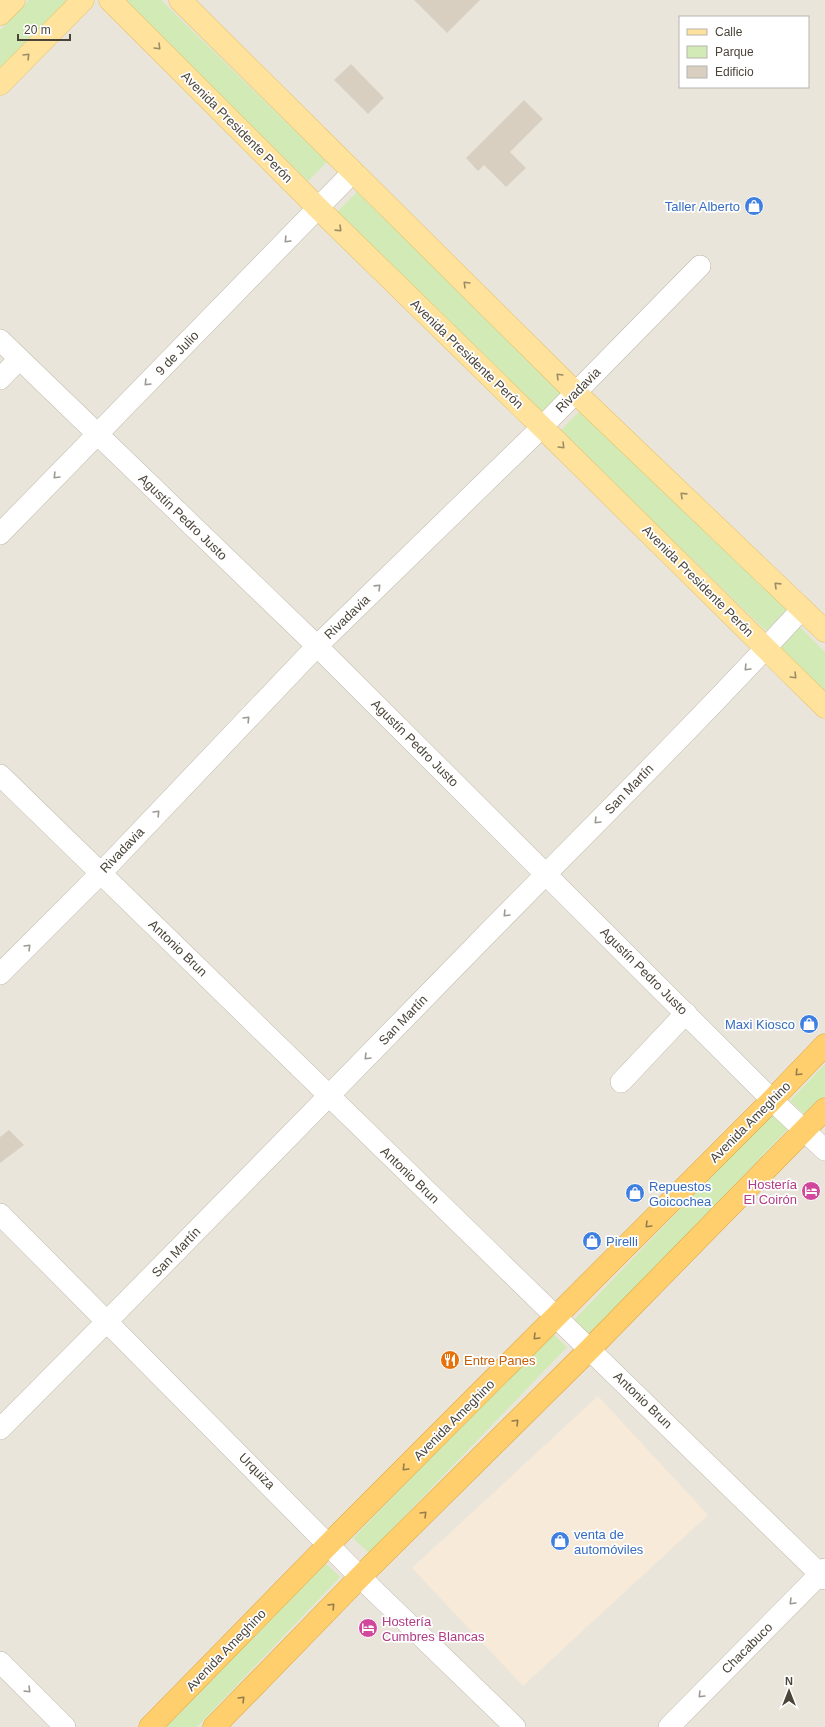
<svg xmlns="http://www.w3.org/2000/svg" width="825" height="1727" viewBox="0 0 825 1727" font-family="Arial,sans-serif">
<rect width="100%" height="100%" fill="#f6f3ec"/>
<path fill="#eae5da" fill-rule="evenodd" d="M 0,0 L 825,0 L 825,1727 L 0,1727 ZM 680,17 L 808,17 L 808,87 L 680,87 Z"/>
<path fill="#f7ead8" d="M 598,1396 L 708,1515 L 523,1686 L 412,1568 Z"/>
<path fill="#d2eab5" d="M 29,0 L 71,0 L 0,73 L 0,30 Z
M 122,0 L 161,0 L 327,162 L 308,181 Z
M 357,192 L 563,392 L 542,413 L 336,213 Z
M 581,410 L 787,610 L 766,631 L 560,431 Z
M 799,626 L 825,652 L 825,693 L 778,648 Z
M 825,1064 L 825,1096 L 806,1116 L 790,1101 Z
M 772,1113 L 788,1129 L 590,1335 L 574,1320 Z
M 551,1332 L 567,1347 L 369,1553 L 353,1538 Z
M 324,1562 L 340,1577 L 197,1727 L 166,1727 Z"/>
<path fill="#d8cfc1" d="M 414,0 L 480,0 L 447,33 Z
M 351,64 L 384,98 L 368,114 L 334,80 Z
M 524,100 L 543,119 L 510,152 L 526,168 L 506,187 L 484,165 L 478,171 L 466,158 Z
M 9,1130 L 24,1145 L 0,1163 L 0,1137 Z"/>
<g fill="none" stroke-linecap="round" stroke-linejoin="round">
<defs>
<path id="minor" d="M 0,340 L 317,646 L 772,1100 L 825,1150
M 0,379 L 19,359
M 0,534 L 353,172
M 0,775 L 825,1579
M 0,974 L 101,873 L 317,646 L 542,427 L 700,266
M 621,1082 L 686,1013
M 0,1214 L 360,1577 L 515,1727
M 0,1429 C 162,1267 321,1104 481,940 C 589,830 698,722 802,609
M 0,1662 L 65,1727
M 669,1727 L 825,1569"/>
<path id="major" d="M 110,0 L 318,208 L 542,427 L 825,707
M 180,0 L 576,393 L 825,631
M 0,14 L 14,0
M 0,84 L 83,0"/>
<path id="highway" d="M 150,1727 L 329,1544 L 772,1100 L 825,1045
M 214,1727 L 360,1577 L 590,1349 L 825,1109"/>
</defs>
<use href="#minor" stroke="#c2bbae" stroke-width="22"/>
<use href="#major" stroke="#e6c16a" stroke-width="23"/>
<use href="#highway" stroke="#e0a43c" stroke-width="23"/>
<use href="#minor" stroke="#fff" stroke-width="21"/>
<use href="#major" stroke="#ffe39c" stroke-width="22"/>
<use href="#highway" stroke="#ffcf6e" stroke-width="22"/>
</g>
<defs><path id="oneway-chevron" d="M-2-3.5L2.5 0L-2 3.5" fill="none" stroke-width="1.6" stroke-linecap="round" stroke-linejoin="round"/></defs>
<g stroke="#9c8c66">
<use href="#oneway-chevron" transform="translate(158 47) rotate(45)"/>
<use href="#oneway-chevron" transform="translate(27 56) rotate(-45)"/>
<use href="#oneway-chevron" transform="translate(339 229) rotate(44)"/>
<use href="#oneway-chevron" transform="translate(466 284) rotate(-135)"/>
<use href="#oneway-chevron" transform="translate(559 376) rotate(-135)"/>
<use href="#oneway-chevron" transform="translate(562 446) rotate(45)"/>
<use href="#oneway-chevron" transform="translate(683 495) rotate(-136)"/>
<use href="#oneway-chevron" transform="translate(777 585) rotate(-136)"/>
<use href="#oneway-chevron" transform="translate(794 676) rotate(45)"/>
</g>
<g stroke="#9c9892">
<use href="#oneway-chevron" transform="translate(287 240) rotate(134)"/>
<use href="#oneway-chevron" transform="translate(147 383) rotate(134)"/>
<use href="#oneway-chevron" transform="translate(56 476) rotate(134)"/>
<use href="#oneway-chevron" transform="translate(378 587) rotate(-44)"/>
<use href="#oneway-chevron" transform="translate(747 668) rotate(134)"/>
<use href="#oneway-chevron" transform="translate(247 719) rotate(-46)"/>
<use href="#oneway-chevron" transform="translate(157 813) rotate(-46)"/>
<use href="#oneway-chevron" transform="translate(597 821) rotate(134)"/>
<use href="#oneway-chevron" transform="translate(506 914) rotate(134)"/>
<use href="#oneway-chevron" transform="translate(28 947) rotate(-45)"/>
<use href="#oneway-chevron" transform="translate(367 1057) rotate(134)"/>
<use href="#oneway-chevron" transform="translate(792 1602) rotate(135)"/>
<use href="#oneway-chevron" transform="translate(28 1690) rotate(45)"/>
<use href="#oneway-chevron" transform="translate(701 1695) rotate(135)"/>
</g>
<g stroke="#937c4e">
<use href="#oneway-chevron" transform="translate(798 1073) rotate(134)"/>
<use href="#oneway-chevron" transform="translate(648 1225) rotate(135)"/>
<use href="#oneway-chevron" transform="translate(536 1337) rotate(135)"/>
<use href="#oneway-chevron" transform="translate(516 1422) rotate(-45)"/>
<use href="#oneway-chevron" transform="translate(405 1468) rotate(135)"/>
<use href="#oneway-chevron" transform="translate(424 1514) rotate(-45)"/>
<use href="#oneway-chevron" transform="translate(332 1606) rotate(-46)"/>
<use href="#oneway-chevron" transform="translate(242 1699) rotate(-46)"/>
</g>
<defs>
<symbol id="shop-disc" viewBox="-11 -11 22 22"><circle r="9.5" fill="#3f7fe0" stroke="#fff"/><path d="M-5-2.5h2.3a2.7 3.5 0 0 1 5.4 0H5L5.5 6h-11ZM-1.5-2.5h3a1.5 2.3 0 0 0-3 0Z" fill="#fff"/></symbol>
<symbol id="hotel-disc" viewBox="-11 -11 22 22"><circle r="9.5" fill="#d1479c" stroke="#fff"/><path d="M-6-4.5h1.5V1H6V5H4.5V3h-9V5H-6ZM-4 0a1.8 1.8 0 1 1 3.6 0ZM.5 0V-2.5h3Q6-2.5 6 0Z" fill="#fff"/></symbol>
<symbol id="restaurant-disc" viewBox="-11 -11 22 22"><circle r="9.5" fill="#e8710a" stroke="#fff"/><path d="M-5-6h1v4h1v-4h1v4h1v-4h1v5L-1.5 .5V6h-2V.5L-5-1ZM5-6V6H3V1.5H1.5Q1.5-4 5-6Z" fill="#fff"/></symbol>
</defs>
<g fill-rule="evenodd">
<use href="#shop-disc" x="743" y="195" width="22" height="22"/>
<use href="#shop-disc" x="798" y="1013" width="22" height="22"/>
<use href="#hotel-disc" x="800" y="1180" width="22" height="22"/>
<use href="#shop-disc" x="624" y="1182" width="22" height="22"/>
<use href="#shop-disc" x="581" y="1230" width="22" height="22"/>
<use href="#restaurant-disc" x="439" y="1349" width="22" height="22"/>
<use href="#shop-disc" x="549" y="1530" width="22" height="22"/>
<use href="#hotel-disc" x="357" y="1617" width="22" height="22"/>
</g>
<g text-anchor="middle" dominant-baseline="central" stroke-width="3.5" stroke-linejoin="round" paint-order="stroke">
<g font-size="13" fill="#4b4439" stroke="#fff">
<text transform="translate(237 127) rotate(45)">Avenida Presidente Perón</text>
<text transform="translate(177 353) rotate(-46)">9 de Julio</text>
<text transform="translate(467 354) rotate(44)">Avenida Presidente Perón</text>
<text transform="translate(578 390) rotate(-45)">Rivadavia</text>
<text transform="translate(183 517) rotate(44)">Agustín Pedro Justo</text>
<text transform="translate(698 581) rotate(45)">Avenida Presidente Perón</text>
<text transform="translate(347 617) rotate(-44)">Rivadavia</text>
<text transform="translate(415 743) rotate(45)">Agustín Pedro Justo</text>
<text transform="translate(629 789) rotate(-46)">San Martín</text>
<text transform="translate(122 850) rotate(-46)">Rivadavia</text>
<text transform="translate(178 948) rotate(44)">Antonio Brun</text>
<text transform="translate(644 971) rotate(45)">Agustín Pedro Justo</text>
<text transform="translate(403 1020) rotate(-46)">San Martín</text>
<text transform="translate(750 1122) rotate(-45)">Avenida Ameghino</text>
<text transform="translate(410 1175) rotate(44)">Antonio Brun</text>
<text transform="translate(176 1252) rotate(-46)">San Martín</text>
<text transform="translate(643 1400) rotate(44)">Antonio Brun</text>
<text transform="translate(454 1420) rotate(-45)">Avenida Ameghino</text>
<text transform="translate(257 1471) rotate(45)">Urquiza</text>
<text transform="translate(747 1648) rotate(-45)">Chacabuco</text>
<text transform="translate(226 1650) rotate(-46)">Avenida Ameghino</text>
</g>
<g font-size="13" fill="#366cbe" stroke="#fff" text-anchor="start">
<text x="740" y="206" text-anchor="end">Taller Alberto</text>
<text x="795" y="1024" text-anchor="end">Maxi Kiosco</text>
<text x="649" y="1186">Repuestos<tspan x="649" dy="15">Goicochea</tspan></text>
<text x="606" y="1241">Pirelli</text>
<text x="574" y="1534">venta de<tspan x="574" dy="15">automóviles</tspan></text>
</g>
<g font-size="13" fill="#b23c85" stroke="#fff" text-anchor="end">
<text x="797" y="1184">Hostería<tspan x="797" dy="15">El Coirón</tspan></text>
<text x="382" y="1621" text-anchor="start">Hostería<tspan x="382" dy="15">Cumbres Blancas</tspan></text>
</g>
<g font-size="13" fill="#c56008" stroke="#fff" text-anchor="start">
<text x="464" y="1360">Entre Panes</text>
</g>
</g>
<rect x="679" y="16" width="130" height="72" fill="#ffffff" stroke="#b7b4b0"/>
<rect x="687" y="29" width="20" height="6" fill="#ffe39c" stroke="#b7b4b0"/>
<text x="715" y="36" font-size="12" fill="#4b4439">Calle</text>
<rect x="687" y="46" width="20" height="12" fill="#d2eab5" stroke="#b7b4b0"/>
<text x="715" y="56" font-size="12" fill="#4b4439">Parque</text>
<rect x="687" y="66" width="20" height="12" fill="#d8cfc1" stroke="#b7b4b0"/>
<text x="715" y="76" font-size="12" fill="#4b4439">Edificio</text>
<g transform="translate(789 1691)" stroke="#ffffff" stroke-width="3" paint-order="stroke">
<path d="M0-3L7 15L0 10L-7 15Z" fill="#4b4439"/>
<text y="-6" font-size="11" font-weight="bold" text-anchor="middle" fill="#4b4439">N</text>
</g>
<path d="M18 34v6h52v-6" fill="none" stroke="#4b4439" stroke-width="2"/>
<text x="24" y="34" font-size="12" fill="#4b4439" stroke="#ffffff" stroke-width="3" paint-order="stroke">20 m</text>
</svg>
